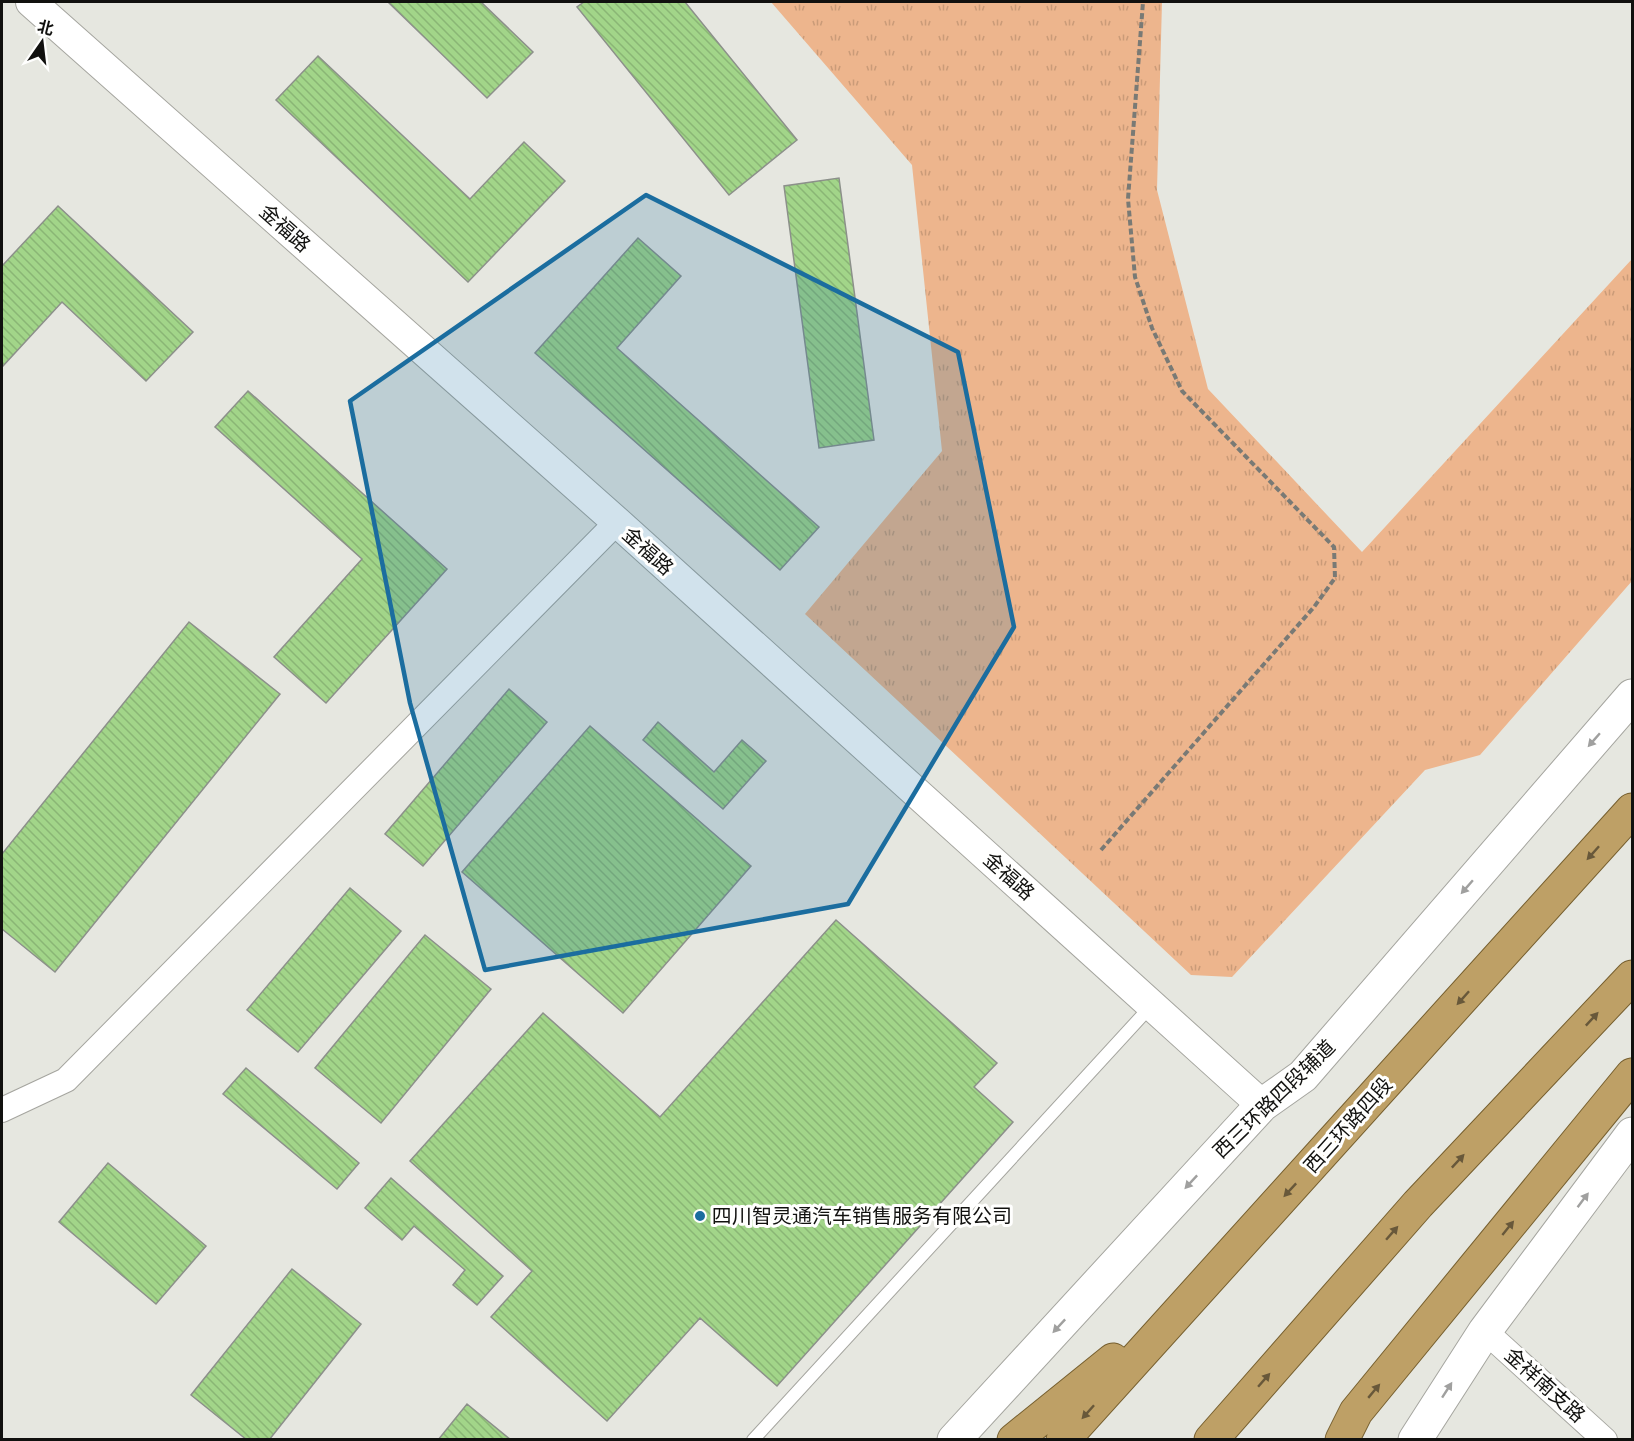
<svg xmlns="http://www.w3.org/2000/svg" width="1634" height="1441" viewBox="0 0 1634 1441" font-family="Montserrat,'Noto Sans SC',sans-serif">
<defs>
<pattern id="grass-tufts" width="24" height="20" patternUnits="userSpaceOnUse" patternTransform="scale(1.5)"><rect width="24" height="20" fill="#edb58d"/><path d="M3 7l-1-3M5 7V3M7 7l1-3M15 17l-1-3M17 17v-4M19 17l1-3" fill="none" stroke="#ca9b78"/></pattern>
<pattern id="building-back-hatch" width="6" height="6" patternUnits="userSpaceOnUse" patternTransform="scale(1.5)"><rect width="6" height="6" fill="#a2d589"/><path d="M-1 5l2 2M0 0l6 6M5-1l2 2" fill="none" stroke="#8ab675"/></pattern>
</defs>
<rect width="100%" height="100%" fill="#e6e7e0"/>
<path fill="url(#grass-tufts)" d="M 771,2 L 1162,2 L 1157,190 L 1208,389 L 1362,552 L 1632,259 L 1632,581 L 1480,755 L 1425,770 L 1232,977 L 1191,975 L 805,614 L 942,451 L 912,165 Z"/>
<path fill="url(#building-back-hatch)" stroke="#8c908a" stroke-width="1.5" d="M 388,2 L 481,2 L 533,52 L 487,98 Z
M 584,2 L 685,2 L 797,140 L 729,195 L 577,7 Z
M 318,56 L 470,199 L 524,142 L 565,181 L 468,282 L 276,100 Z
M 839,178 L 874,440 L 819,448 L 784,186 Z
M 58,206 L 193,332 L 146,381 L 62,302 L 2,367 L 2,266 Z
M 638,238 L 681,276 L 617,348 L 819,527 L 780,570 L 535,353 Z
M 248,391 L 447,569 L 326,703 L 274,657 L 362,559 L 215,427 Z
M 189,622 L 280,694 L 55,972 L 2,929 L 2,854 Z
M 509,689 L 547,722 L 423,866 L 385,834 Z
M 658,722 L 714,772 L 742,740 L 766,761 L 723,809 L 643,740 Z
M 590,726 L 751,866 L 623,1013 L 462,872 Z
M 350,888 L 401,931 L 298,1052 L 247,1010 Z
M 836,920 L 997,1063 L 974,1087 L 1013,1122 L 777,1386 L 700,1318 L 607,1421 L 491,1317 L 532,1271 L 410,1161 L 543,1013 L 660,1117 Z
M 425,935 L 491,989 L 381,1123 L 315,1068 Z
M 246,1068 L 359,1163 L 337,1189 L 223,1094 Z
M 108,1163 L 206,1246 L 156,1304 L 59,1222 Z
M 391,1178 L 503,1276 L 477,1305 L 453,1285 L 465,1270 L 414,1226 L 402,1240 L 365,1208 Z
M 292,1269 L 361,1324 L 269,1440 L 247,1440 L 191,1395 Z
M 467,1404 L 511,1440 L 438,1440 Z"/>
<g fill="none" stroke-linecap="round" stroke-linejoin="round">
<defs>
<path id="service" d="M 753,1440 L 1151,1006"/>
<path id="minor" d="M 2,1110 L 66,1080 L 617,522
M 1485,1331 L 1605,1440"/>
<path id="tertiary" d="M 31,2 L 617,522 L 1262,1105"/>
<path id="secondary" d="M 954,1440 L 1262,1105 L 1303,1076 L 1632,696
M 1415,1440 L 1485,1331 L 1632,1134"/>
<path id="trunk" d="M 1014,1440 L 1113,1360
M 1063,1440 L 1632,810
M 1211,1440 L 1418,1204 L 1632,977
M 1342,1440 L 1356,1412 L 1632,1075"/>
</defs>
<use href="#service" stroke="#a5a59f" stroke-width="14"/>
<use href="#minor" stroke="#a5a59f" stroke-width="26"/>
<use href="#tertiary" stroke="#a5a59f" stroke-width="32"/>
<use href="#secondary" stroke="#a5a59f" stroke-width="35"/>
<use href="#trunk" stroke="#765f2f" stroke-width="35"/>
<path stroke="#797a75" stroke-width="4" stroke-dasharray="6 3" stroke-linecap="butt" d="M 1101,850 L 1314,607 L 1335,578 L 1334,547 L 1182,391 L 1152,328 L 1135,277 L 1128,199 L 1143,2"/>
<use href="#service" stroke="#fff" stroke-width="12"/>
<use href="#minor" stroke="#fff" stroke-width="24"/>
<use href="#tertiary" stroke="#fff" stroke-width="30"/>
<use href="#secondary" stroke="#fff" stroke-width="33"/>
<use href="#trunk" stroke="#bea066" stroke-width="33"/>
</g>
<defs><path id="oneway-solid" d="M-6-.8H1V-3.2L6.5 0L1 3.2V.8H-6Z" transform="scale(1.5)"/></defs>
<g fill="#a0a09f">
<use href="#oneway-solid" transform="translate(1594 740) rotate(131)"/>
<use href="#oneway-solid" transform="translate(1467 887) rotate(131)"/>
<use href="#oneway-solid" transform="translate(1191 1182) rotate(133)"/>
<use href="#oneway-solid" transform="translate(1583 1200) rotate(-53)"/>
<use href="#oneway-solid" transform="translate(1059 1326) rotate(133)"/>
<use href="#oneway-solid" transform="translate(1447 1390) rotate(-57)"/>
</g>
<g fill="#68583a">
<use href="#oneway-solid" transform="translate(1593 853) rotate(132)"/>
<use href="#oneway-solid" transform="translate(1463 998) rotate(132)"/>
<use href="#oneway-solid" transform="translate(1592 1019) rotate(-47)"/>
<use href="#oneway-solid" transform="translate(1458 1161) rotate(-47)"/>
<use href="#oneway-solid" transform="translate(1290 1190) rotate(133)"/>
<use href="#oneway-solid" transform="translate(1508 1228) rotate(-51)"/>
<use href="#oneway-solid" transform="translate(1392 1233) rotate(-49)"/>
<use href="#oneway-solid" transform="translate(1264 1380) rotate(-49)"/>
<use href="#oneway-solid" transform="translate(1374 1391) rotate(-50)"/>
<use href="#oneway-solid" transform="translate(1088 1412) rotate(132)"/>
</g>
<path fill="#1b6d9f" fill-opacity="0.2" stroke="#1b6d9f" stroke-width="4.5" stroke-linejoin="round" d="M 646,195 L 958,352 L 1014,627 L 848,904 L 485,970 L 410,703 L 350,401 Z"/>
<circle fill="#1b6d9f" stroke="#fffffe" stroke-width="2" cx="700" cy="1216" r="6"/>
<g text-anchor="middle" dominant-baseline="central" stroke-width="6" stroke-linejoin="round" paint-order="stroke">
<g font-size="20" fill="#11110f" stroke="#fffffe">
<text transform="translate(285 228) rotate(42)">金福路</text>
<text transform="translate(648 551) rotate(42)">金福路</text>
<text transform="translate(1009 876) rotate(42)">金福路</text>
<text transform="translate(1274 1099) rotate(-44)">西三环路四段辅道</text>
<text transform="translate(1348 1125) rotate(-48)">西三环路四段</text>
<text transform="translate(1545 1385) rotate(42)">金祥南支路</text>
</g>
<g font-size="20" fill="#11110f" stroke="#fffffe" text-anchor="start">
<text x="712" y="1216">四川智灵通汽车销售服务有限公司</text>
</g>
</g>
<rect width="1634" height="1441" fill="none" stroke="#11110f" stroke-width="6"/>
<g transform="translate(42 42) rotate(14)" stroke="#fffffe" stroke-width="4.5" paint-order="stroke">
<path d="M0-4.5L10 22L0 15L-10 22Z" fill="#11110f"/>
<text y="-9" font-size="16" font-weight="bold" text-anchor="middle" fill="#11110f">北</text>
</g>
</svg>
